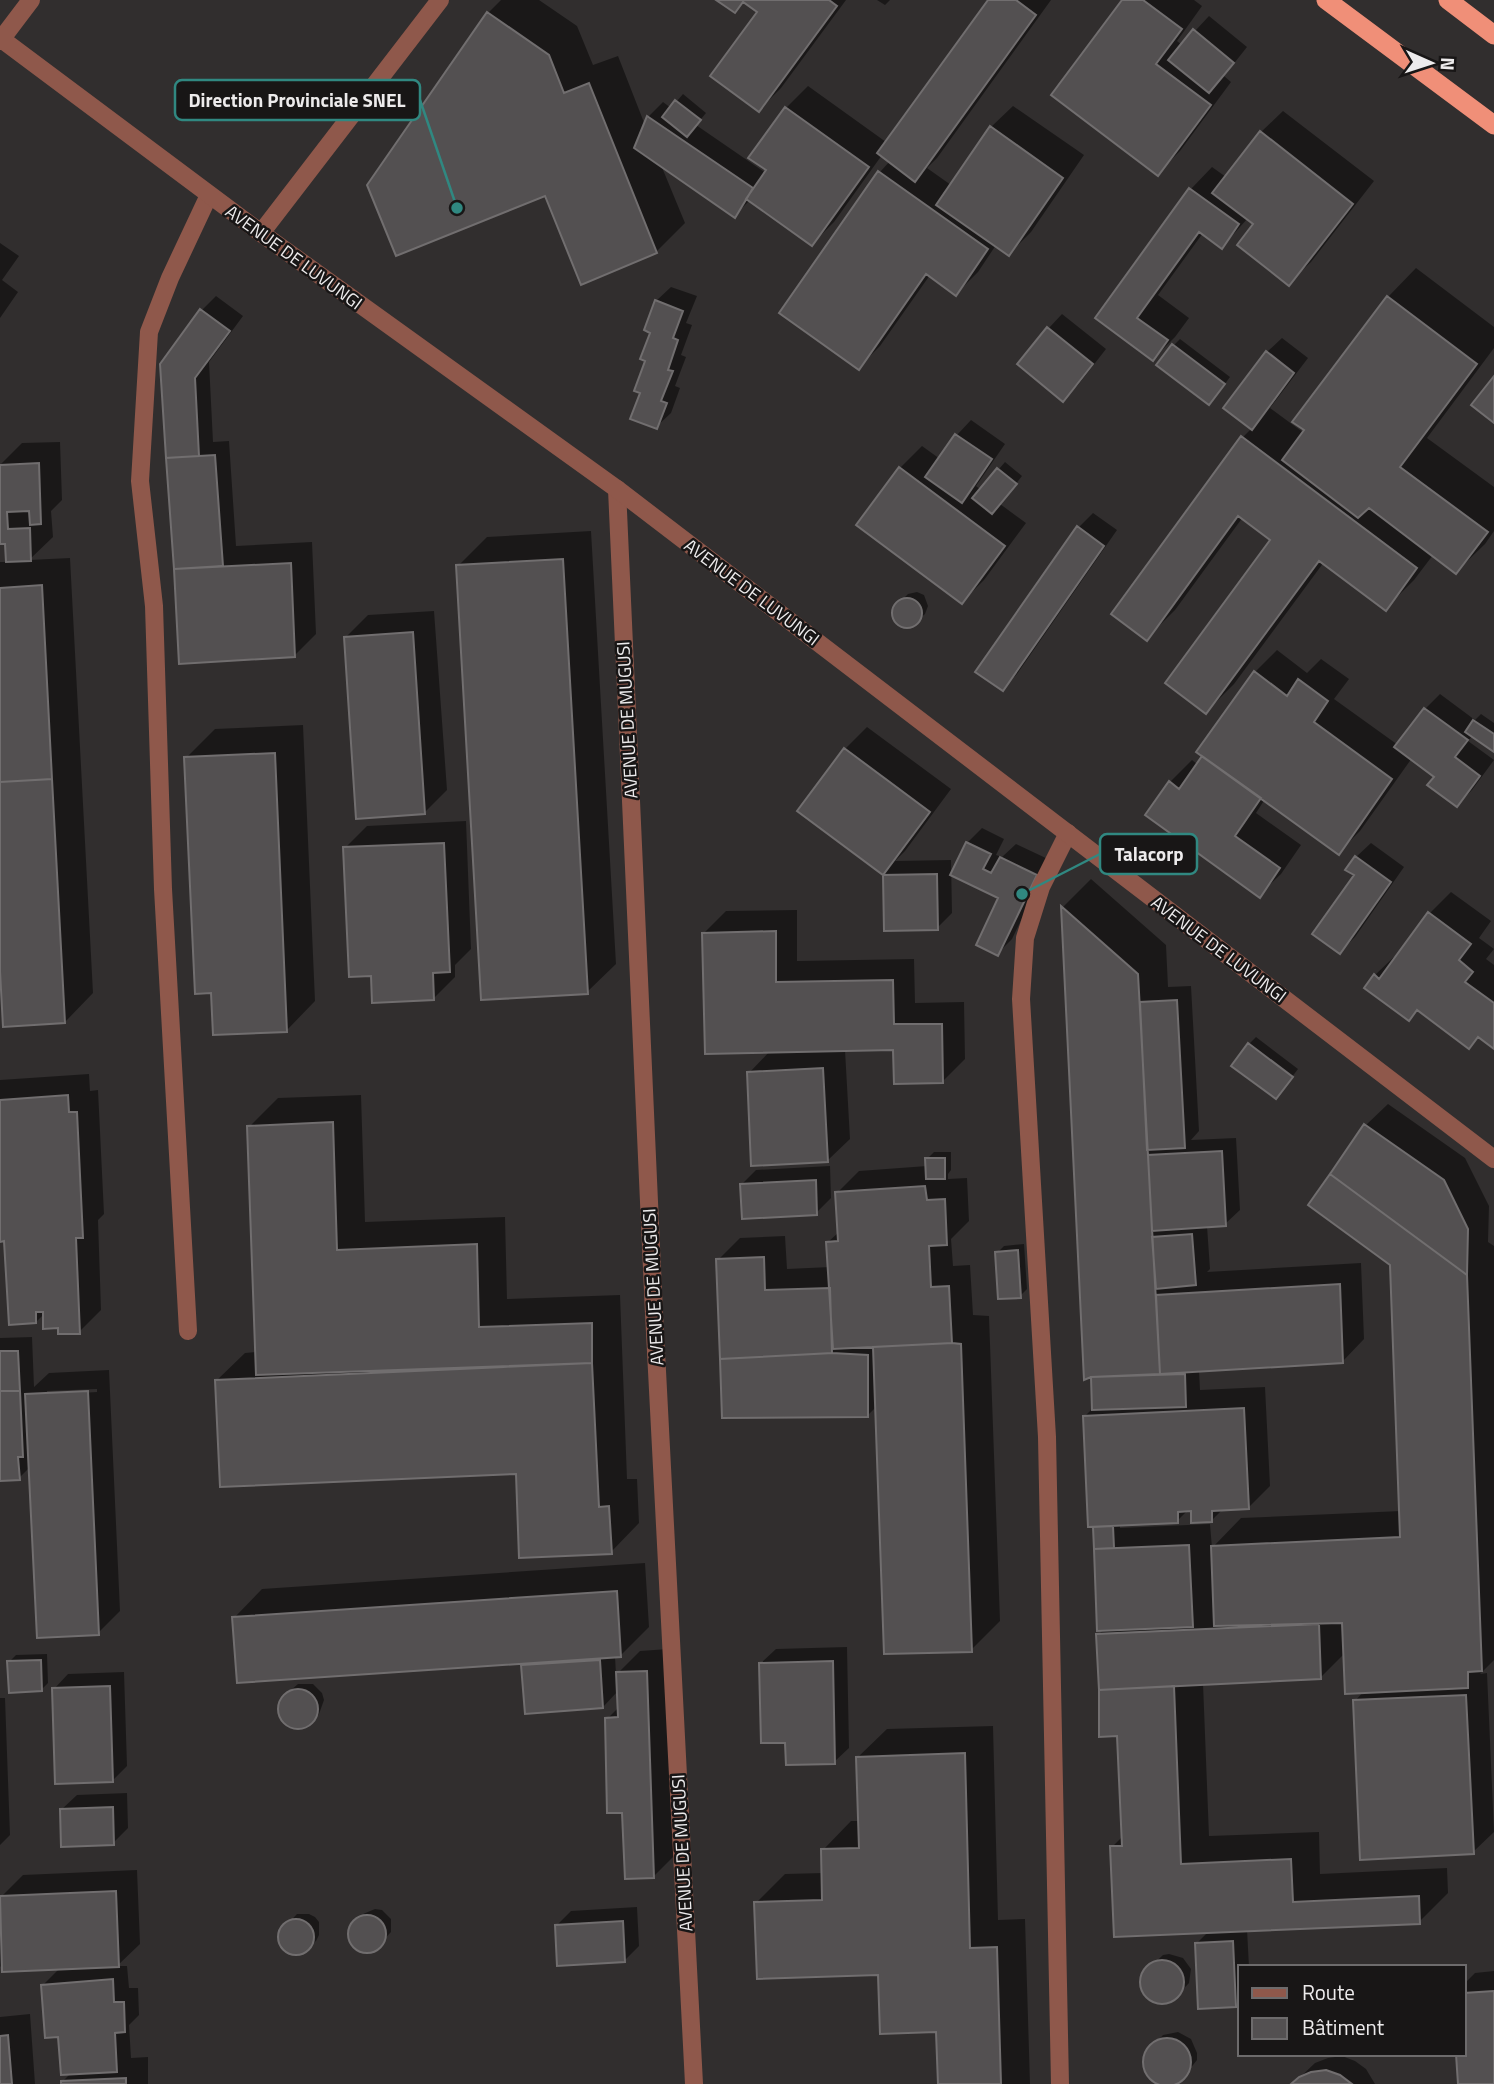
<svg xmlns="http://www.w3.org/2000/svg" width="1494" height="2084" viewBox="0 0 1494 2084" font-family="'Titillium Web',sans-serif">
<rect width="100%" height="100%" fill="#312e2e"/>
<path fill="#0007" fill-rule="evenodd" d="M 501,0 L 539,0 L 577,26 L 593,65 L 618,56 L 645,125 L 649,116 L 663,102 L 671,108 L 683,94 L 706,113 L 696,125 L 766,173 L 786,108 L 808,86 L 886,142 L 990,0 L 1051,0 L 937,158 L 927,168 L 951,185 L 991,127 L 1013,106 L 1084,155 L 1031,232 L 1009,254 L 996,245 L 978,272 L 956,294 L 930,275 L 880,346 L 858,368 L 781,312 L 880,172 L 890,161 L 882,155 L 834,222 L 812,244 L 750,200 L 735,215 L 661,165 L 685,223 L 656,252 L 546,194 L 369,185 L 488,13 Z
M 719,0 L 846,0 L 781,88 L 759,110 L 760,12 L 745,1 L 735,11 Z
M 877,0 L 890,0 L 885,5 Z
M 1124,0 L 1194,0 L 1202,6 L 1177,41 L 1182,45 L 1209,16 L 1247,47 L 1224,76 L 1231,82 L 1180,151 L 1158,173 Z
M 1283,111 L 1374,181 L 1311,262 L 1289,283 L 1256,224 L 1248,218 L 1222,247 L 1203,233 L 1158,295 L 1189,318 L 1175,337 L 1153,359 L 1097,318 L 1191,189 L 1212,167 L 1226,177 L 1261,132 Z
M 0,243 L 19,256 L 2,280 L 18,292 L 0,318 Z
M 1416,268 L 1494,327 L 1494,348 L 1427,438 L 1494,487 L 1494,531 L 1485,544 L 1456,572 L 1433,555 L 1414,580 L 1386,608 L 1324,562 L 1234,684 L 1206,712 L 1273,540 L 1243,517 L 1175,610 L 1147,638 L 1243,437 L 1252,428 L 1267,352 L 1282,338 L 1308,358 L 1270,408 L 1304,433 L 1306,429 L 1295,422 L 1388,297 Z
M 671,287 L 697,296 L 686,323 L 692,325 L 681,355 L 686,357 L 675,386 L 680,388 L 671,413 L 656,427 L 642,392 L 656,301 Z
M 216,296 L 243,316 L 209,362 L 213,442 L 229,441 L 236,546 L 312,542 L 316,634 L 294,656 L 180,662 L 162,365 L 202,310 Z
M 1062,314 L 1106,349 L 1078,385 L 1063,399 L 1048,329 Z
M 1180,339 L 1230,377 L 1216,396 L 1173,346 Z
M 971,420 L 1005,444 L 976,486 L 981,490 L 1005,462 L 1022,476 L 1000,504 L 1026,523 L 984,580 L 962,602 L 900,468 L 922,446 L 940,459 L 957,435 Z
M 60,442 L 62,500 L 51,511 L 53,537 L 29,560 L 70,558 L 93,993 L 65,1022 L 0,937 L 0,562 L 8,562 L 7,542 L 0,542 L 0,465 L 22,443 Z
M 1093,513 L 1117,530 L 1017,674 L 1003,689 L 1078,528 Z
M 591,531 L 616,964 L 587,992 L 458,566 L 487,537 Z
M 917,592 L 924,595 L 928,606 L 925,614 L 917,621 L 909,626 L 905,626 L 897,621 L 893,613 L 894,608 L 908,594 Z
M 434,611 L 447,790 L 425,812 L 346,637 L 368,615 Z
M 1277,650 L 1307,673 L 1321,659 L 1349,679 L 1334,699 L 1398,745 L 1425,709 L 1440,694 L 1475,720 L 1481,714 L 1494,723 L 1494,749 L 1473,735 L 1468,741 L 1494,760 L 1472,790 L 1457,805 L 1436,776 L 1412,758 L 1360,831 L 1339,852 L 1265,799 L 1256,813 L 1301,845 L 1281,874 L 1259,895 L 1170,782 L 1192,760 L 1198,765 L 1255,672 Z
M 303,725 L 315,1001 L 287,1030 L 186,758 L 215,729 Z
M 867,727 L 951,789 L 905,851 L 895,861 L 951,860 L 952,913 L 937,928 L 886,929 L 885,874 L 800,811 L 845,749 Z
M 466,821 L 471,949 L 455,965 L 455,977 L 433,999 L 373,974 L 345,848 L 367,826 Z
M 982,828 L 1004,839 L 996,855 L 1002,857 L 1016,844 L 1050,860 L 1012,939 L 997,954 L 1000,898 L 952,874 L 967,843 Z
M 1371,843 L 1404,867 L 1355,937 L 1340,952 L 1357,874 L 1356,857 Z
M 1091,879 L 1166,945 L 1168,987 L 1191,986 L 1199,1131 L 1191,1140 L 1236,1138 L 1240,1210 L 1225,1224 L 1207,1226 L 1210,1269 L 1207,1272 L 1361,1263 L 1364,1339 L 1343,1361 L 1199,1370 L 1200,1390 L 1265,1387 L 1270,1486 L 1248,1508 L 1223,1509 L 1212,1520 L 1193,1510 L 1188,1510 L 1177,1521 L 1120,1524 L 1120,1528 L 1210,1524 L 1212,1548 L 1241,1518 L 1401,1511 L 1391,1265 L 1366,1125 L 1388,1104 L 1465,1158 L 1489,1206 L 1488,1242 L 1494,1246 L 1494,1660 L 1480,1674 L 1487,1673 L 1494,1832 L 1473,1852 L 1355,1701 L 1364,1691 L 1345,1653 L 1321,1677 L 1203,1683 L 1209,1836 L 1319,1832 L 1320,1874 L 1447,1868 L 1448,1893 L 1419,1922 L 1247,1929 L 1249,1967 L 1240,1967 L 1240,2000 L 1235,2005 L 1197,1943 L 1209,1931 L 1112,1847 L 1123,1836 L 1118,1734 L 1098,1635 L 1104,1629 L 1099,1629 L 1095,1525 L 1085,1416 L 1094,1407 L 1093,1377 L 1095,1375 L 1086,1377 L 1063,907 Z
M 1451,892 L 1491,921 L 1479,938 L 1494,949 L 1486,959 L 1494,965 L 1494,1047 L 1480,1036 L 1469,1046 L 1418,1009 L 1409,1018 L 1375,975 L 1397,954 L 1399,955 L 1429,914 Z
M 797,910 L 797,961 L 914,959 L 915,1003 L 964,1002 L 965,1059 L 943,1081 L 895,1049 L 845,1050 L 850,1139 L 828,1160 L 749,1073 L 770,1051 L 704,933 L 726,911 Z
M 1256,1037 L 1298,1069 L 1282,1090 L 1249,1044 Z
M 89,1074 L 90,1091 L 98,1090 L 104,1214 L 98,1220 L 101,1310 L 79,1332 L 60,1327 L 45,1313 L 36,1322 L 0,1227 L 0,1080 Z
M 361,1095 L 365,1222 L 505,1217 L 507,1299 L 620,1295 L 627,1479 L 637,1479 L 639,1523 L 611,1552 L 517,1472 L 216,1381 L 245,1353 L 257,1352 L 249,1127 L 278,1098 Z
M 934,1152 L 951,1152 L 951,1170 L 948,1174 L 948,1179 L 967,1178 L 969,1221 L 951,1239 L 953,1266 L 970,1265 L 973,1315 L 989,1316 L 1000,1621 L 971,1650 L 877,1406 L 867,1416 L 718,1260 L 740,1238 L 785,1236 L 787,1269 L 830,1267 L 828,1242 L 839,1232 L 837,1193 L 859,1171 L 927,1166 L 927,1159 Z
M 830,1166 L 831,1198 L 816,1213 L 741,1185 L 756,1170 Z
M 1024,1244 L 1027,1289 L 1020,1296 L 997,1253 L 1004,1246 Z
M 32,1337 L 34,1387 L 49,1373 L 109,1370 L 120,1611 L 98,1633 L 30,1467 L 19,1478 L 0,1479 L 0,1338 ZM 97,1389 L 97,1392 L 47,1395 L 47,1391 Z
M 645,1563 L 649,1627 L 621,1655 L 615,1656 L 616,1675 L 640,1651 L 668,1649 L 675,1855 L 653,1877 L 624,1811 L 607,1719 L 619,1707 L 618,1691 L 603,1707 L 523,1665 L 527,1662 L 234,1618 L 262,1589 Z
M 847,1647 L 849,1748 L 834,1762 L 787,1741 L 761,1663 L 776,1649 Z
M 47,1654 L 48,1683 L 41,1690 L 9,1662 L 16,1655 Z
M 124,1672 L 127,1766 L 113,1780 L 54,1689 L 68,1674 Z
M 298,1684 L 313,1684 L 322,1693 L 324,1700 L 319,1714 L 312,1722 L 306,1726 L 292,1726 L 282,1717 L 281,1702 L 284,1696 Z
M 0,1698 L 5,1698 L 10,1835 L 0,1845 Z
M 993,1726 L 998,1920 L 1025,1919 L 1030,2084 L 939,2084 L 938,2031 L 880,1973 L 756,1903 L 785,1874 L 823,1873 L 823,1850 L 851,1821 L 860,1821 L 858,1757 L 887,1729 Z
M 127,1793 L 128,1828 L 113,1843 L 62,1809 L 77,1795 Z
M 137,1870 L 140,1944 L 117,1966 L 127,1966 L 129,1988 L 138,1988 L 139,2015 L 129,2025 L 131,2058 L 148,2057 L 148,2084 L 63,2084 L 63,2081 L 72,2072 L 43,1985 L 60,1968 L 4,1963 L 0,1967 L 1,1897 L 23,1875 Z
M 637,1907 L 639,1946 L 624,1961 L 557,1925 L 571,1911 Z
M 375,1909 L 382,1910 L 391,1919 L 391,1932 L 374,1950 L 361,1950 L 356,1946 L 351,1933 L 352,1927 L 363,1914 Z
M 297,1914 L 309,1914 L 315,1917 L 319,1922 L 319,1935 L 316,1941 L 303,1952 L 290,1953 L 281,1944 L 280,1932 Z
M 1169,1954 L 1183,1958 L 1191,1969 L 1189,1983 L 1172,2001 L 1159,2003 L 1148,1997 L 1142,1985 L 1145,1972 L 1163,1955 Z
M 1494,1971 L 1494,2084 L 1460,2084 L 1464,2054 L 1464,1984 L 1475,1973 Z
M 30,2014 L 35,2084 L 0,2084 L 0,2017 Z
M 1178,2032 L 1191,2039 L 1197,2053 L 1197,2060 L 1181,2080 L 1166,2084 L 1154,2080 L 1145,2067 L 1146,2054 L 1163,2035 Z
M 1342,2056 L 1355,2061 L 1366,2069 L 1375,2084 L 1293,2084 L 1315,2063 L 1328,2058 Z"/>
<path fill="#535051" stroke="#716e6f" stroke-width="2" d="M 716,0 L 829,0 L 837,6 L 759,112 L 710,76 L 757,12 L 743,2 L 735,13 Z
M 988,0 L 1016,0 L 1036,15 L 915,182 L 877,153 Z
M 1122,0 L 1143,0 L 1182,29 L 1156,64 L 1211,105 L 1158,176 L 1051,95 Z
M 487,12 L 549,55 L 564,93 L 589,83 L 657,253 L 581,285 L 545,196 L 396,256 L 367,185 Z
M 1193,29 L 1234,63 L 1209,93 L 1168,60 Z
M 675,100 L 701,120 L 687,137 L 662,117 Z
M 785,107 L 869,167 L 812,246 L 746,199 L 766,170 L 748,158 Z
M 647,116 L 753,188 L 735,218 L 634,148 Z
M 990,126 L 1063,178 L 1009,256 L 936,205 Z
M 1260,131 L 1353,204 L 1289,286 L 1237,245 L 1253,224 L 1212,193 Z
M 878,171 L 988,249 L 956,296 L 926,274 L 859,370 L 779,313 Z
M 1189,188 L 1239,224 L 1222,249 L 1199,232 L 1137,318 L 1168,340 L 1153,361 L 1095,318 Z
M 1387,296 L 1477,364 L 1400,467 L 1488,532 L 1456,574 L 1369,508 L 1358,518 L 1282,460 L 1304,430 L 1292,422 Z
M 655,300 L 683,311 L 673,338 L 678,340 L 668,370 L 673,371 L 661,401 L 667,403 L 657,429 L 630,419 L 640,393 L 634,391 L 645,361 L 640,359 L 650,333 L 644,330 Z
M 200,309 L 230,331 L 195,378 L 199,456 L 166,458 L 160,364 Z
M 1047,327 L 1093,364 L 1063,402 L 1017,364 Z
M 1172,344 L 1225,384 L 1209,405 L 1156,365 Z
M 1266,351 L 1294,373 L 1252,430 L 1223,408 Z
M 1494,376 L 1494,423 L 1471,405 Z
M 955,434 L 992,459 L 962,503 L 925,477 Z
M 1241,436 L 1417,568 L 1386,611 L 1319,561 L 1206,714 L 1165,683 L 1270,540 L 1238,516 L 1147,641 L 1111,614 Z
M 215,455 L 223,566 L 174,569 L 166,458 Z
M 39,463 L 41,524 L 30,525 L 29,511 L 7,512 L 8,529 L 30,528 L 31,561 L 6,562 L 5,544 L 0,544 L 0,465 Z
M 899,467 L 1005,546 L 962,604 L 856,525 Z
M 997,468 L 1017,484 L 992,514 L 972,498 Z
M 1077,526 L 1104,546 L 1003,691 L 975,672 Z
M 563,559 L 588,994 L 481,1000 L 456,565 Z
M 291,563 L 295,657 L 179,664 L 174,569 Z
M 42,585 L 52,779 L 0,782 L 0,588 Z
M892 613a15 15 0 1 1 30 0a15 15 0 1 1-30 0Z
M 413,632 L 425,814 L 356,819 L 344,637 Z
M 1254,671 L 1287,696 L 1298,679 L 1328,701 L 1314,722 L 1392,779 L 1339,855 L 1196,752 Z
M 1424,708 L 1468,740 L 1455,757 L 1480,776 L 1457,807 L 1427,785 L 1434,777 L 1394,747 Z
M 1473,720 L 1494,734 L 1494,752 L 1465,732 Z
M 844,748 L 930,812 L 883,875 L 797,811 Z
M 275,753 L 287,1032 L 213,1035 L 211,993 L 195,994 L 184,757 Z
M 1202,756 L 1261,798 L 1235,836 L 1280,868 L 1260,898 L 1145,815 L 1169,781 L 1179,789 Z
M 52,779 L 65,1023 L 3,1027 L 0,971 L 0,782 Z
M 966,842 L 991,854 L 983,869 L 991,873 L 1000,857 L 1037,875 L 998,956 L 976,945 L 998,898 L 950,875 Z
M 444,843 L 450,972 L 433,973 L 434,1000 L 372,1003 L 371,976 L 349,977 L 343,847 Z
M 1355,856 L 1391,882 L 1340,954 L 1312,934 L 1354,875 L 1345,870 Z
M 937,874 L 938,930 L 884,931 L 883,875 Z
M 1061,906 L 1138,974 L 1160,1374 L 1091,1377 L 1084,1380 Z
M 1428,912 L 1471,944 L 1459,960 L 1473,972 L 1465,982 L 1494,1003 L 1494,1049 L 1478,1037 L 1469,1049 L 1417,1010 L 1409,1021 L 1364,988 L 1374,974 L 1379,979 Z
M 776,931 L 776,982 L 893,980 L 894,1024 L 942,1024 L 943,1083 L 894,1084 L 893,1050 L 705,1054 L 702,933 Z
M 1177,1000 L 1185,1148 L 1147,1150 L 1140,1002 Z
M 1248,1043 L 1293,1077 L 1276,1099 L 1231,1066 Z
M 823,1068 L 828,1162 L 751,1166 L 747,1072 Z
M 68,1095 L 69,1112 L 77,1112 L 83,1238 L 76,1238 L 80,1334 L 58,1334 L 58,1328 L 43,1329 L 43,1312 L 36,1312 L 36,1323 L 9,1325 L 4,1241 L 0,1242 L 0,1100 Z
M 333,1122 L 337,1250 L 477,1244 L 479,1327 L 592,1323 L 592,1363 L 256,1375 L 247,1126 Z
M 1364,1124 L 1444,1180 L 1468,1229 L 1467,1275 L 1330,1174 Z
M 1222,1151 L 1226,1226 L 1152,1231 L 1148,1155 Z
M 925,1158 L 945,1158 L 945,1179 L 926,1179 Z
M 1330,1174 L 1467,1275 L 1482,1671 L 1468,1672 L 1468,1688 L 1345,1694 L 1342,1623 L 1214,1626 L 1211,1546 L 1400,1537 L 1390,1265 L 1308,1205 Z
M 816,1180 L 817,1215 L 742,1219 L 740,1184 Z
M 925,1186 L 927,1200 L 945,1199 L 947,1245 L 929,1246 L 931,1287 L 949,1286 L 952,1343 L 833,1349 L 826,1242 L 838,1241 L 835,1192 Z
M 1192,1234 L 1196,1285 L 1156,1289 L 1152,1237 Z
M 1018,1250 L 1021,1298 L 998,1299 L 995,1252 Z
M 764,1257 L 765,1290 L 830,1288 L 832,1353 L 720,1359 L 716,1259 Z
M 1340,1284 L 1343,1363 L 1160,1374 L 1156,1295 Z
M 952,1343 L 961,1344 L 972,1652 L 884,1654 L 873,1347 Z
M 0,1351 L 18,1351 L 20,1391 L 0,1391 Z
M 832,1353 L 868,1355 L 868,1417 L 722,1418 L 720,1359 Z
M 592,1363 L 599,1507 L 609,1506 L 612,1554 L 519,1558 L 516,1474 L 220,1487 L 215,1380 Z
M 1185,1374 L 1186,1407 L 1092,1410 L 1091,1377 Z
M 0,1391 L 20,1391 L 23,1457 L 18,1457 L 20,1480 L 0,1481 Z
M 88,1391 L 99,1635 L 37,1638 L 25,1394 Z
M 1244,1408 L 1249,1509 L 1212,1511 L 1212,1522 L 1191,1523 L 1191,1511 L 1178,1512 L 1178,1523 L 1088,1527 L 1083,1416 Z
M 1113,1526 L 1114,1548 L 1094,1549 L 1093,1527 Z
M 1189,1545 L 1193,1627 L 1097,1631 L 1094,1549 Z
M 617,1591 L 621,1657 L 237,1683 L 232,1617 Z
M 1319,1624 L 1321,1679 L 1099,1690 L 1096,1634 Z
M 41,1660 L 42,1691 L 9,1693 L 7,1661 Z
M 600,1660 L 603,1708 L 525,1714 L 521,1665 Z
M 833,1661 L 835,1764 L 786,1765 L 785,1743 L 761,1743 L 759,1663 Z
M 647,1671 L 654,1878 L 625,1879 L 622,1813 L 607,1813 L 605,1718 L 618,1717 L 616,1672 Z
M 110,1686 L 113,1782 L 55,1784 L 52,1688 Z
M 1174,1686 L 1181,1864 L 1291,1859 L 1293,1902 L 1419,1896 L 1420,1924 L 1114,1937 L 1110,1846 L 1122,1846 L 1117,1736 L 1099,1737 L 1099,1690 Z
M278 1709a20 20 0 1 1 40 0a20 20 0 1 1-40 0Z
M 1466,1695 L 1474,1854 L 1360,1860 L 1353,1700 Z
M 965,1753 L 970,1948 L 997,1947 L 1001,2084 L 938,2084 L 936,2032 L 880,2034 L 878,1975 L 757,1979 L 754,1902 L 822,1900 L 821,1849 L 859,1848 L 856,1757 Z
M 113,1807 L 114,1845 L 61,1847 L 60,1809 Z
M 116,1891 L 119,1967 L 2,1972 L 0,1896 Z
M348 1934a19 19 0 1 1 38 0a19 19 0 1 1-38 0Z
M278 1937a18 18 0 1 1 36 0a18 18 0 1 1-36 0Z
M 623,1921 L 625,1962 L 557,1966 L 555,1925 Z
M 1233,1941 L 1236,2007 L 1198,2009 L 1195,1943 Z
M1140 1982a22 22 0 1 1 44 0a22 22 0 1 1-44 0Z
M 113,1979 L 114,2002 L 124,2002 L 125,2032 L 115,2033 L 117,2072 L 61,2075 L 58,2037 L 45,2038 L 41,1985 Z
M 1494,1991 L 1494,2084 L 1458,2084 L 1456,2054 L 1464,2054 L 1464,1993 Z
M 8,2035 L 12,2084 L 0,2084 L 0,2036 Z
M1143 2062a24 24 0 1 1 48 0a24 24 0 1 1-48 0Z
M 1326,2070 L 1340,2075 L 1352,2084 L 1291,2084 L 1299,2077 L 1311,2072 Z
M 126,2078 L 126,2084 L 61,2084 L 61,2081 Z"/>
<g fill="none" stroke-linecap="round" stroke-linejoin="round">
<path stroke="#8f584b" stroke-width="18" d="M 261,233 L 440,0
M 617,489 L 654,1313 L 694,2084
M 188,1331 L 163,889 L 154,606 L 140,481 L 149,332 L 170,278 L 209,195
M 1060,2084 L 1047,1437 L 1021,999 L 1025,938 L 1041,887 L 1068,833"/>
<path stroke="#8f584b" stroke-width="18" d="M 0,38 L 261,233 L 617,489 L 1494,1159
M 0,41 L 31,0"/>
<path stroke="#f08f78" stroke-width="19" d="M 1326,0 L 1494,125
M 1448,0 L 1494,35"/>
</g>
<g text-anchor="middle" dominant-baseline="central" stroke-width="5" stroke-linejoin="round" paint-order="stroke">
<g font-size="18" fill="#edebec" stroke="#181616">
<text transform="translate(294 257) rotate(36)">AVENUE DE LUVUNGI</text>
<text transform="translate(752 592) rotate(37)">AVENUE DE LUVUNGI</text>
<text transform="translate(627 720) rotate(-93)">AVENUE DE MUGUSI</text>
<text transform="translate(1219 949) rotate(37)">AVENUE DE LUVUNGI</text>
<text transform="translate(653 1287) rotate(-93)">AVENUE DE MUGUSI</text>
<text transform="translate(682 1853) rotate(-93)">AVENUE DE MUGUSI</text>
</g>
</g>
<path fill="none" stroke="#308881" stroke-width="2.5" d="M457 208L420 100M1022 894L1100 854"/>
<g fill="#308881" stroke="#181616" stroke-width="2.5">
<circle cx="457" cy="208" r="7"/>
<circle cx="1022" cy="894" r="7"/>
</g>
<g fill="#181616" stroke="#308881" stroke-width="2.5">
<rect x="175" y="80" width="245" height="40" rx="7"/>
<rect x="1100" y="834" width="97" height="40" rx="7"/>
</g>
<g font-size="19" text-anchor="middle" font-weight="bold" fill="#edebec">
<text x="297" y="107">Direction Provinciale SNEL</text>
<text x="1149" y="861">Talacorp</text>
</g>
<rect x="1238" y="1965" width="228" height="91" fill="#181616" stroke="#6d6b6c" stroke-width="2"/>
<rect x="1252" y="1988" width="35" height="10" fill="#8f584b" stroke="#6d6b6c" stroke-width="2"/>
<text x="1302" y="2000" font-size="21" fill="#edebec">Route</text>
<rect x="1252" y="2018" width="35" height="21" fill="#535051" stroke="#6d6b6c" stroke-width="2"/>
<text x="1302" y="2035" font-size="21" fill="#edebec">Bâtiment</text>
<g transform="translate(1431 63) rotate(93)" stroke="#181616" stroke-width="5" paint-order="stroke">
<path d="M0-5L12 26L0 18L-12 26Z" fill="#edebec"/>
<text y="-10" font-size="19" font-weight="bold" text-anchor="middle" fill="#edebec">N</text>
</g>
</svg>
